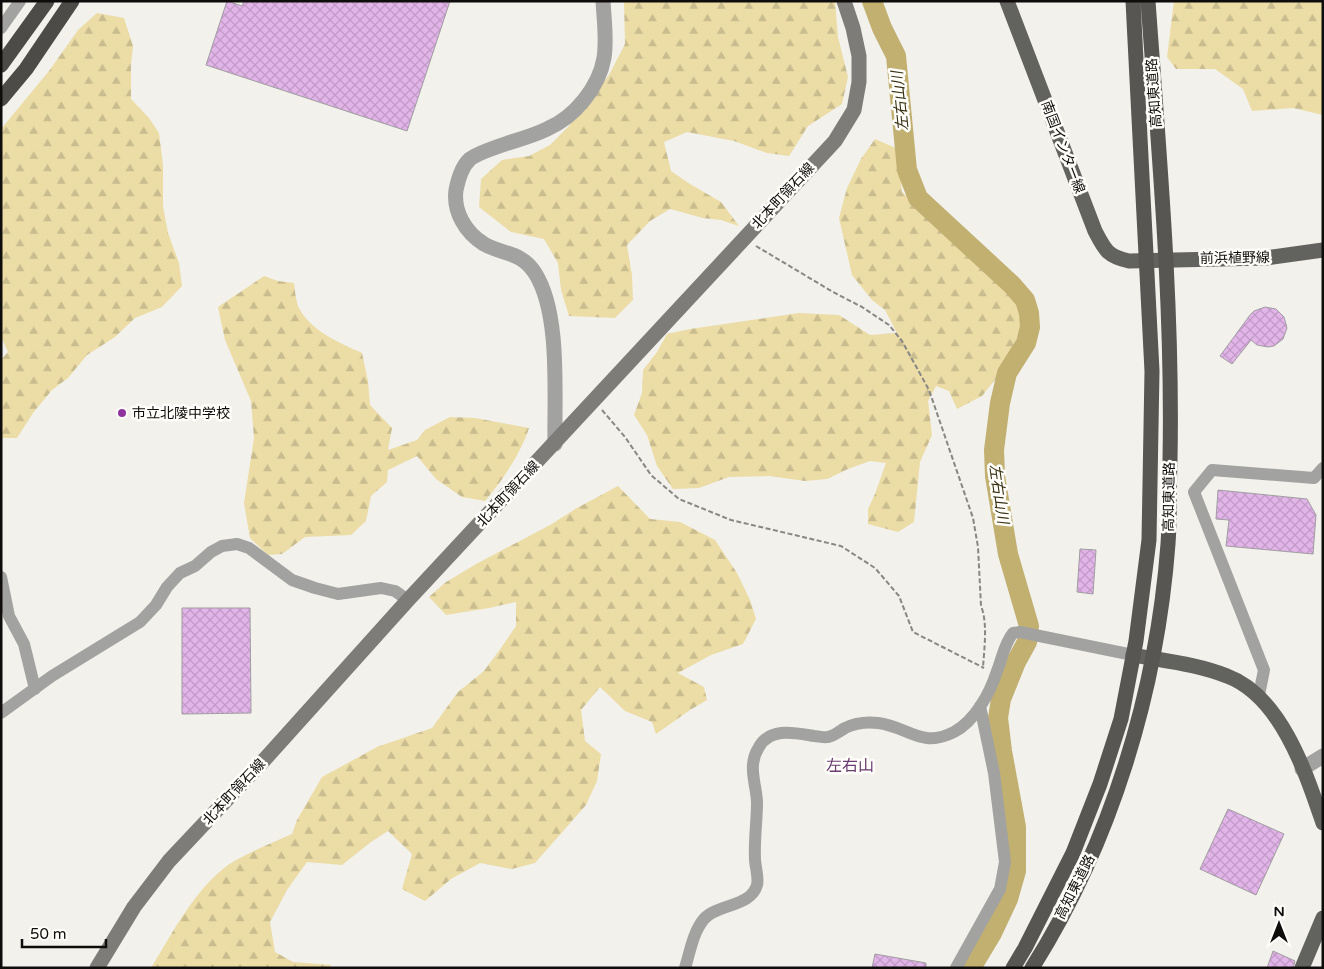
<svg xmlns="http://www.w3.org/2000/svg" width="1324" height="969" viewBox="0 0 1324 969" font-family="'Varela Round','Noto Sans JP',sans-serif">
<defs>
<pattern id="forest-firs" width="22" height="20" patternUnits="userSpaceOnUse" patternTransform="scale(1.25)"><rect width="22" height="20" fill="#ecdca6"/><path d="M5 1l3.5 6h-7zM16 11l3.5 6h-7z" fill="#c9bc8e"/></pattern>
<pattern id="building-cross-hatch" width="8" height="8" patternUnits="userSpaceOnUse" patternTransform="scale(1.25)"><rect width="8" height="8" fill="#e2b5e9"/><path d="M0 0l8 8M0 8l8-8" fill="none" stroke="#c19ac7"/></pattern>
</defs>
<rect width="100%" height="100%" fill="#f2f1ec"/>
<path fill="url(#forest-firs)" d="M 624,1 L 835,1 L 838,37 L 848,77 L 842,104 L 808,126 L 789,156 L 767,153 L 734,141 L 687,132 L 664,142 L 671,171 L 690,184 L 721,202 L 739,226 L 721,220 L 703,218 L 670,209 L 650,221 L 627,245 L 632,275 L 633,300 L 615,318 L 569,316 L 561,290 L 558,263 L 544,239 L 511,232 L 479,207 L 481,179 L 502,160 L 529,156 L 550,145 L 568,127 L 609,75 L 625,44 Z
M 1174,1 L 1323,1 L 1323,115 L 1293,108 L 1252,111 L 1243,89 L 1215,69 L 1176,69 L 1167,57 Z
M 97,13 L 124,18 L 133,46 L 131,64 L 131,99 L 149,118 L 159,133 L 163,165 L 163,206 L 168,233 L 179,263 L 182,286 L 162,307 L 135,318 L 115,337 L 87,355 L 68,378 L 52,390 L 33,413 L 17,438 L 1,438 L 1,360 L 8,352 L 1,337 L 1,129 L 49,71 L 78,30 Z
M 875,139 L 898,149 L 902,192 L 1007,290 L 1018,303 L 1023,326 L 998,376 L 982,396 L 957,409 L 949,391 L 936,386 L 928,401 L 932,435 L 920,462 L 914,522 L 898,532 L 868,524 L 868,509 L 875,494 L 886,463 L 870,461 L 848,469 L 827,479 L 805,481 L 769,476 L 729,477 L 699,488 L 673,489 L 657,466 L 647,435 L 634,415 L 642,393 L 643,370 L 657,352 L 667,334 L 690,329 L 799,313 L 839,315 L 870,335 L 897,333 L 885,310 L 872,300 L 852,275 L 839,218 L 847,188 L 861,159 Z
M 264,276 L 278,281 L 294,283 C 295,291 296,303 300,310 C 313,332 340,343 362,353 L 368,381 L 370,405 L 392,428 L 388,450 L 417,440 L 425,430 L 450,417 L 475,418 L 529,428 C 521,453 502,481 485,501 L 462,497 L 436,479 L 417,456 L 388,470 L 387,482 L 371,496 L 366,521 L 351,535 L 305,537 L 282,554 L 268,555 L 250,538 L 244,503 L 254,438 L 251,401 L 225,340 L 218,307 Z
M 618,486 L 650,519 L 680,522 L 715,540 L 737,573 L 750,600 L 756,619 L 743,644 L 711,655 L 678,673 L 704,687 L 707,700 L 690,710 L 656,734 L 652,722 L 625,711 L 600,687 L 581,710 L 585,741 L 601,754 L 597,781 L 586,805 L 535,863 L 512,869 L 480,863 L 451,879 L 425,901 L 402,889 L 412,854 L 388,831 L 371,842 L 342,865 L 307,862 L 287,890 L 270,922 L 275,952 L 293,962 L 331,965 L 330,968 L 151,968 C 173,932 199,881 236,860 C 254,850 274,842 292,834 L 297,820 L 322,777 L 377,747 L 432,728 L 458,692 L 484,671 L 501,648 L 516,626 L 516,602 L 489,608 L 446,615 L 429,597 L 446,582 L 478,563 L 550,525 L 577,508 Z"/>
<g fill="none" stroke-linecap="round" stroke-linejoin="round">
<path stroke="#c2b071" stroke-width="20" d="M 872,1 L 882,28 L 896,56 L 907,170 L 918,198 L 1012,285 L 1025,300 L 1029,313 L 1030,327 L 1026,343 L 1007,373 L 1000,403 L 994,450 L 995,476 L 1008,554 L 1029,626 L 1027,642 L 1016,662 L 1001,699 L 998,718 L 1002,751 L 1016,827 L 1016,871 L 1008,899 L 992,933 L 971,968"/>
</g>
<path fill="url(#building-cross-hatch)" stroke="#a09da1" d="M 227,1 L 242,6 L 244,1 L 450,1 L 407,131 L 206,65 Z
M 1265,307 L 1276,309 L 1284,317 L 1287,328 L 1283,339 L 1274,346 L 1268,347 L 1257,345 L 1251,340 L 1232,364 L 1220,356 L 1250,315 L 1254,311 Z
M 1218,490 L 1307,499 L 1316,515 L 1313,554 L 1226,546 L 1229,520 L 1216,519 Z
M 1080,549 L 1096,550 L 1093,594 L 1077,592 Z
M 182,608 L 250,608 L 251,713 L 182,714 Z
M 1228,809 L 1284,834 L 1256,895 L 1200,869 Z
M 1273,951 L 1295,961 L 1293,968 L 1267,968 Z
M 875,954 L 926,963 L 926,968 L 872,968 Z"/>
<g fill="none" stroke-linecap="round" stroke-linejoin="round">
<path stroke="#888784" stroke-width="2" stroke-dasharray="5 2.5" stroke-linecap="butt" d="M 756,246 L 833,292 L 862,307 L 889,325 L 902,341 L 929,390 L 973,518 L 978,547 L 981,606 C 988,623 984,650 983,668
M 602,410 L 625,437 L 651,475 L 679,499 L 731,520 L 841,546 L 875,568 L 899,596 L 913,632 L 984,668"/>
<path stroke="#a2a2a0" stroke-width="12" d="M 1,28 L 20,1
M 1,577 L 9,616 L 24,644 L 35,689
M 1259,695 L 1264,670 L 1194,492 L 1212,470 L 1314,478 L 1323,468
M 1,713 L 52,676 L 140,622 L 156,605 L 167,587 L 180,573 L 195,566 L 211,552 L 222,546 L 237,544 L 249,548 L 292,580 L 315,588 L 338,594 L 381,588 L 395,591 L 408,600
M 685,968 C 690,952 693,932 704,919 C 717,904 751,907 757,885 C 759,878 755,866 755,859 C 754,840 757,821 757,802 C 756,782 747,766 759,747 C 770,727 795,733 814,736 C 818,736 824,738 828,737 C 834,736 840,731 845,728 C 855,723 868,722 878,723 C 907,726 921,749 954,732 C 975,721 990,693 997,671 C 1002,659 1004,644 1013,633 L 1020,632 L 1133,655
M 956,968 L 1000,889 L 1005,862 L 994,773 L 980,706"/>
<path stroke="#a2a2a0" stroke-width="15" d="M 555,444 C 554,396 561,314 535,273 C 521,251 503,255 484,244 C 466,233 453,212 456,190 C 458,180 462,166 470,159 C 476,154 499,146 508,143 C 521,139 535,135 547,129 C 575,117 599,87 604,58 C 607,39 604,20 603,1
M 1302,769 L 1323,756"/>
<path stroke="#7d7c79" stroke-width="15" d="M 97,968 L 134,907 L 169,861 L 265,759 L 408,600 L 835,141 L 854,110 L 859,82 L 859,56 L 853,28 L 844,1"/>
<path stroke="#62625e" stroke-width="15" d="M 1007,1 L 1095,231 C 1105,250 1107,256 1129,261 L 1266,258 L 1323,250
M 1133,655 C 1165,661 1197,664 1227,676 C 1281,696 1306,773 1323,823
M 1302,968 L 1323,918"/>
<path stroke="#575652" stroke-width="15" d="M 1013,968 L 1025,948 L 1073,853 L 1100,784 L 1121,719 L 1136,641 L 1149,540 L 1152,371 L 1133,1
M 1032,968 C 1111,843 1157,691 1168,544 C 1170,516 1169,488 1170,460 C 1173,307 1159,154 1148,1"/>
<path stroke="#4c4b47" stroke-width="15" d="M 1,65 L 47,1
M 1,99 L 26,69 L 72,1"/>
</g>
<circle fill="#8f349e" stroke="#fffefa" stroke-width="2" cx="122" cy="413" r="5"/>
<g text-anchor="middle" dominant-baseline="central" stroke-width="5" stroke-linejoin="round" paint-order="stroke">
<g font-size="14" fill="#0e0d0c" stroke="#fffefa">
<text transform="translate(1154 93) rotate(-94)">高知東道路</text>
<text transform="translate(1063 147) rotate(69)">南国インター線</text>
<text transform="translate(783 196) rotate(-47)">北本町領石線</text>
<text transform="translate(1235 258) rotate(-1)">前浜植野線</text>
<text transform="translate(508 494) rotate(-47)">北本町領石線</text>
<text transform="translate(1169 497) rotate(-89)">高知東道路</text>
<text transform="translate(234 792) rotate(-47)">北本町領石線</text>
<text transform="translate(1075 887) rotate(-63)">高知東道路</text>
</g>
<g font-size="14" fill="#0e0d0c" stroke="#fffefa" text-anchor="start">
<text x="132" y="413">市立北陵中学校</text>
</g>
<g font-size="15" font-style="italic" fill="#362f11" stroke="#fffefa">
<text transform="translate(900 101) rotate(-96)">左右山川</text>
<text transform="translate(999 494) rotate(82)">左右山川</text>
</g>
<g font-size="16" fill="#693b70" stroke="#fffefa">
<text x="850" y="766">左右山</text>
</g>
</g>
<rect width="1324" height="969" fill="none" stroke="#0e0d0c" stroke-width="5"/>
<g transform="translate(1279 924)" stroke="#fffefa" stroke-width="4" paint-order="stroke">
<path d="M0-4L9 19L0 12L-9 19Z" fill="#0e0d0c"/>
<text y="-8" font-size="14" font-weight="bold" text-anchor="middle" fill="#0e0d0c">N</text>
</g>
<path d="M22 939v8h84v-8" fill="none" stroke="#0e0d0c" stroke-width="2.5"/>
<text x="30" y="939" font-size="15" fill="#0e0d0c" stroke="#fffefa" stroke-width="4" paint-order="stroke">50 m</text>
</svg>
